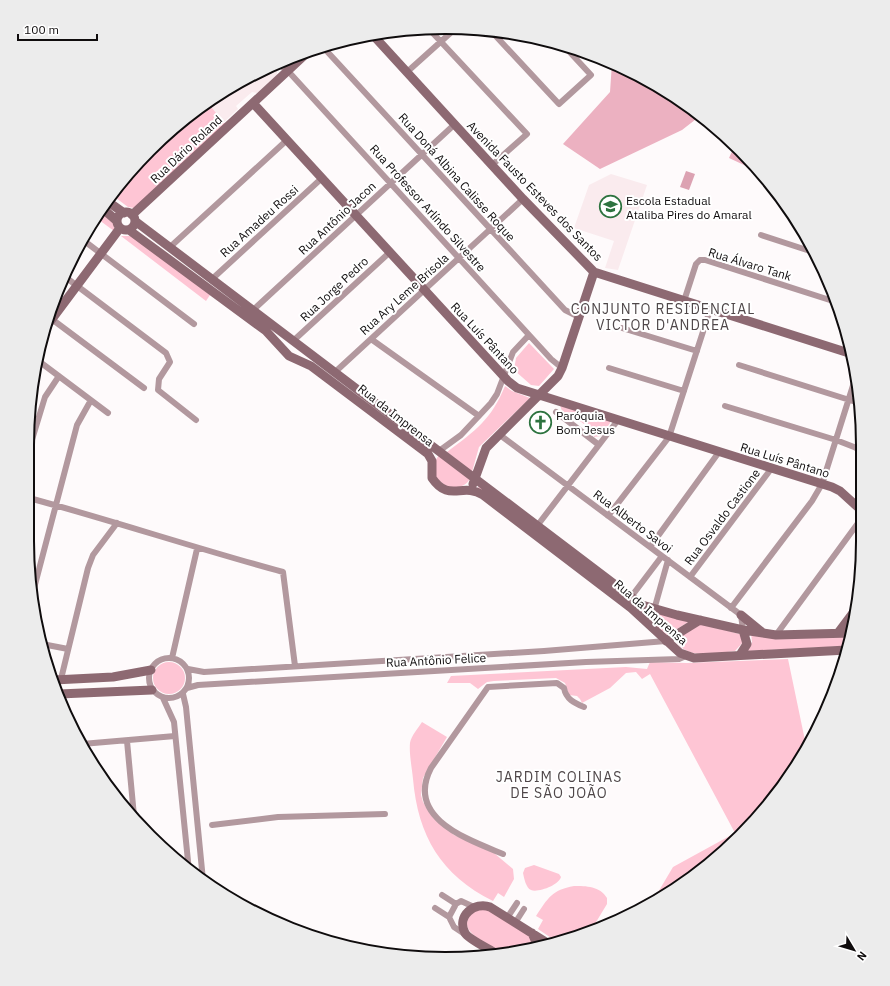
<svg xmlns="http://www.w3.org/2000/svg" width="890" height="986" viewBox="0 0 890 986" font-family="'IBM Plex Sans',sans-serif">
<rect width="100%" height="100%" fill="#fefafb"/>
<path fill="#faebee" d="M 272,66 L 277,70 L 277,75 L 257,93 L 252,92 L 236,106 L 238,109 L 224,122 L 206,103 L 213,98 Z
M 611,174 L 647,185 L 618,270 L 605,268 L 614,241 L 574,228 L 589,185 Z"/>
<path fill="#fec5d4" d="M 207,102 L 226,125 L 134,208 L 128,207 L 112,195 L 149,150 Z
M 100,210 L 114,221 L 114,231 L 95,217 Z
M 121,236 L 132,236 L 210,295 L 206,301 Z
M 529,343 L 554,369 L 539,386 L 531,385 L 514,370 L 516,358 Z
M 505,386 L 512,391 L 530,398 L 479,447 L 472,472 L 447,452 C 476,430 491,420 505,386 Z
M 560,405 L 610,421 L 610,423 L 601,436 L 594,437 L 593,431 L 568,412 L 563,414 Z
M 439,455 L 470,479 C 464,488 458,487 448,488 L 435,477 L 435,461 Z
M 479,486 L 643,608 L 690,621 L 667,635 L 665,634 L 632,605 L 478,488 Z
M 699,623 L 743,635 L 744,641 L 735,651 C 715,653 691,660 677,643 L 677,637 Z
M 751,633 L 850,634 L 848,646 L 748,651 L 752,642 Z
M 788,659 L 807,750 L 759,816 L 699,873 L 654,899 L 673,867 L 735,833 L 650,674 L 642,679 L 636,672 L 626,673 L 610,688 L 582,703 L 580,699 L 577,696 L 569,695 L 565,683 L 556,678 L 494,681 L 487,682 L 478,689 L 470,683 L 447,683 L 451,676 L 626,667 L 647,669 L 650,662 L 687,663 Z
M153 678a16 16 0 1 1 32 0a16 16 0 1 1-32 0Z
M 422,722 L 447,737 L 423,778 L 421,795 L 423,802 L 429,812 L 454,835 L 494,853 L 513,869 L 514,879 L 504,897 L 498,893 L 493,901 C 441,875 418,836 413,779 C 412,768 409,754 410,743 C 411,736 419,727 422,722 Z
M 534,865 L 559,874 L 561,877 C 559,885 538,893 531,890 C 526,888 524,878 523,873 L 525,868 Z
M 574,886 C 586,886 600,886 607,898 L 607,904 L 590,932 L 557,942 L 538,929 L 543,920 L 536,916 C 548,898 552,890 574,886 Z
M 477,909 L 488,910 L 528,935 L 532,939 L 532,949 C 525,952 509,955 501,953 C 496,951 490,946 485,943 C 469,933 458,924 477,909 Z"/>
<path fill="#ecb1c1" d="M 612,63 L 677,97 L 700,116 L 682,130 L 600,169 L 563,144 L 610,92 Z
M 735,145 L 759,172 L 729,158 Z"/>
<path fill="#dca2b2" d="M 686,171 L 695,174 L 689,190 L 680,187 Z"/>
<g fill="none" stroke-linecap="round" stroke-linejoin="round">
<path stroke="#b2989e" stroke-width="6" d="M 429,29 L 527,134 L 492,165
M 492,32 L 559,104 L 591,75 L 565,47
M 323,47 L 565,310 L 579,317
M 277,63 L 288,71 L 551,359 L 562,368
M 407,72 L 456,28
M 761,235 L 813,252
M 83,240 L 194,324
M 169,248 L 287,140
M 64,276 L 166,353 L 170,362 L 159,379 L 158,390 L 196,420
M 211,280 L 322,178
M 684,301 L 696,264 L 700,260 L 705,260 L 836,302
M 252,311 L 455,124
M 49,317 L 144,388
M 622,328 L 697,351
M 371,339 L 479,416
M 293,341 L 390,252
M 36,359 L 108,413
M 739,365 L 859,403
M 609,368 L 684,391
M 334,373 L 523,199
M 725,406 L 836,440 L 854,447 L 863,452
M 556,412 L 599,445
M 500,435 L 741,615 L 743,630
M 31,443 L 45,397 L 59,376
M 439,451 L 461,435 L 491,403 L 497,394 L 513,352 L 529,335
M 29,498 C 114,521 198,549 283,572 L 295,666
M 608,516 L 669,437 L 710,310
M 537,526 L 618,420
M 650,547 L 719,452
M 690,577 L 771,469
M 32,596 L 77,425 L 91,400
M 631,597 L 662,556
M 731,608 L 812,501 L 822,484 L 856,376
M 654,610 L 668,560
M 776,635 L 861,519
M 42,644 L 68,649
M149 678a20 20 0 1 1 40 0a20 20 0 1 1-40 0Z
M 172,658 L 197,549
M 188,669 L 204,672 L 544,651 L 666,641
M 837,671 L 839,679
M 61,679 L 88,568 L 93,555 L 117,523
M 187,688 L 198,685 L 586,662 L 679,659 L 686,656
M 183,694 L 186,707 L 203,880
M 163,698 L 174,722 L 189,871
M 127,741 L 134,816
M 82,744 L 175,736
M 212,825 L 278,817 L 385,814
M 503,854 C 467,839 405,818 431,768 L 488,687 L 557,683 L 564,688 C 566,699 574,703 584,707
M 442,895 L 456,904
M 435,908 L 449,917
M 507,918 L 517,903
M 515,923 L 524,909
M 466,935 L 454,927 L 449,917 L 456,904 L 461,901 L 474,907"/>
<path stroke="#8d6972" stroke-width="9" d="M 372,34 L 523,199 L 594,272 L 852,354
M 253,103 L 508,381 L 517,388 L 832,487 L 840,491 L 861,510
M 107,201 L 124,213
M 102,208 L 117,221
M117 221a9 9 0 1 1 18 0a9 9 0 1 1-18 0Z
M 132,215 L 308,52
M 135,221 L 642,605 L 677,615 L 743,630 L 776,635 L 851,633
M 129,230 L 266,331 L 289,356 L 311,366 L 319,372 L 428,454 L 432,461 L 432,478 C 449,503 462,482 483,495 L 631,608 L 680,653 L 694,658 L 847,650
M 46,327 L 120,228
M 473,484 L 486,448 L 558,376 L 562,368 L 594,272
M 741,615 L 763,633
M 838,633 L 856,609
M 666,641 L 700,620
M 740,655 L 747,644 L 743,630
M 54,680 L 113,677 L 151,670
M 59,694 L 152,690
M 532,933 L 535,940 L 536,948
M 497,954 C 490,949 469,940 465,933 C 456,916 475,901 490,907 L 549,944"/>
</g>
<defs>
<symbol id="school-ring" viewBox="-11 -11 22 22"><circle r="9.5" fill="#fff" stroke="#2d733f" stroke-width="1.5"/><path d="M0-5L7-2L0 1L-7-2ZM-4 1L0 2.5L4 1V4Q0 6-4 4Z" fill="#2d733f"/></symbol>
<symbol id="church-ring" viewBox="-11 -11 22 22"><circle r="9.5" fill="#fff" stroke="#2d733f" stroke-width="1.5"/><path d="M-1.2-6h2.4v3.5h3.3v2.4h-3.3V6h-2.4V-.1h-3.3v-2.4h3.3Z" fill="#2d733f"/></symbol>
</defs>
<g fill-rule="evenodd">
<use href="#school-ring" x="598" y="194" width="25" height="25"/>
<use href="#church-ring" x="528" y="410" width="25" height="25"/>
</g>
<g text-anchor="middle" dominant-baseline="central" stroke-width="4" stroke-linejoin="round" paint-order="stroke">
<g font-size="12" fill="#0f0c0d" stroke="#fff">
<text transform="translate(186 149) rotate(-43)">Rua Dário Roland</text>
<text transform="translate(457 177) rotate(48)">Rua Doná Albina Calisse Roque</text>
<text transform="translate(535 191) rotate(46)">Avenida Fausto Esteves dos Santos</text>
<text transform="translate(428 208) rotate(48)">Rua Professor Arlíndo Silvestre</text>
<text transform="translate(337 218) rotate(-43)">Rua Antônio Jacon</text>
<text transform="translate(259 221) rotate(-42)">Rua Amadeu Rossi</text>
<text transform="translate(750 264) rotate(17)">Rua Álvaro Tank</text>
<text transform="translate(334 289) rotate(-43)">Rua Jorge Pedro</text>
<text transform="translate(404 294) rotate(-42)">Rua Ary Leme Brisola</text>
<text transform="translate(485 338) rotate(47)">Rua Luís Pântano</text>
<text transform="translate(396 415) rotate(38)">Rua da Imprensa</text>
<text transform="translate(785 460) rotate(17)">Rua Luís Pântano</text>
<text transform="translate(722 517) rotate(-53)">Rua Osvaldo Castione</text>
<text transform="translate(633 521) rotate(37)">Rua Alberto Savoi</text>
<text transform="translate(651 612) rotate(41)">Rua da Imprensa</text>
<text transform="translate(436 660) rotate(-3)">Rua Antônio Felice</text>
</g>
<g font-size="12" fill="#0f0c0d" stroke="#fff" text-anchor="start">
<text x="626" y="200">Escola Estadual<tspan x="626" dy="14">Ataliba Pires do Amaral</tspan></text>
<text x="556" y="415">Paróquia<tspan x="556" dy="14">Bom Jesus</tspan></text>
</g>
<g font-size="14" letter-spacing="1" fill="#4f4749" stroke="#fff">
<text x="663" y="309">CONJUNTO RESIDENCIAL<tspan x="663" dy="16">VICTOR D'ANDREA</tspan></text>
<text x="559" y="777">JARDIM COLINAS<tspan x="559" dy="16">DE SÃO JOÃO</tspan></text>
</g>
</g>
<path d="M0 0H890V986H0ZM445 34H445A411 411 0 0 1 856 445V541A411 411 0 0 1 445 952H445A411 411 0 0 1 34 541V445A411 411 0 0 1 445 34Z" fill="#ececec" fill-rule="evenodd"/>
<path fill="none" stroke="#0f0c0d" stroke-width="2" d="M445 34H445A411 411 0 0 1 856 445V541A411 411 0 0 1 445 952H445A411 411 0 0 1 34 541V445A411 411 0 0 1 445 34Z"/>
<g transform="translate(854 950) rotate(128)" stroke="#ffffff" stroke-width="3" paint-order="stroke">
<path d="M0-3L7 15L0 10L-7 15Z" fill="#0f0c0d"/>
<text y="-6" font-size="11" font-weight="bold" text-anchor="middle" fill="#0f0c0d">N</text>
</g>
<path d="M18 34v6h79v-6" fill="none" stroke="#0f0c0d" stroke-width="2"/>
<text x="24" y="34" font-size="12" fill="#0f0c0d" stroke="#ffffff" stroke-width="3" paint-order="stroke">100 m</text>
</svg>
